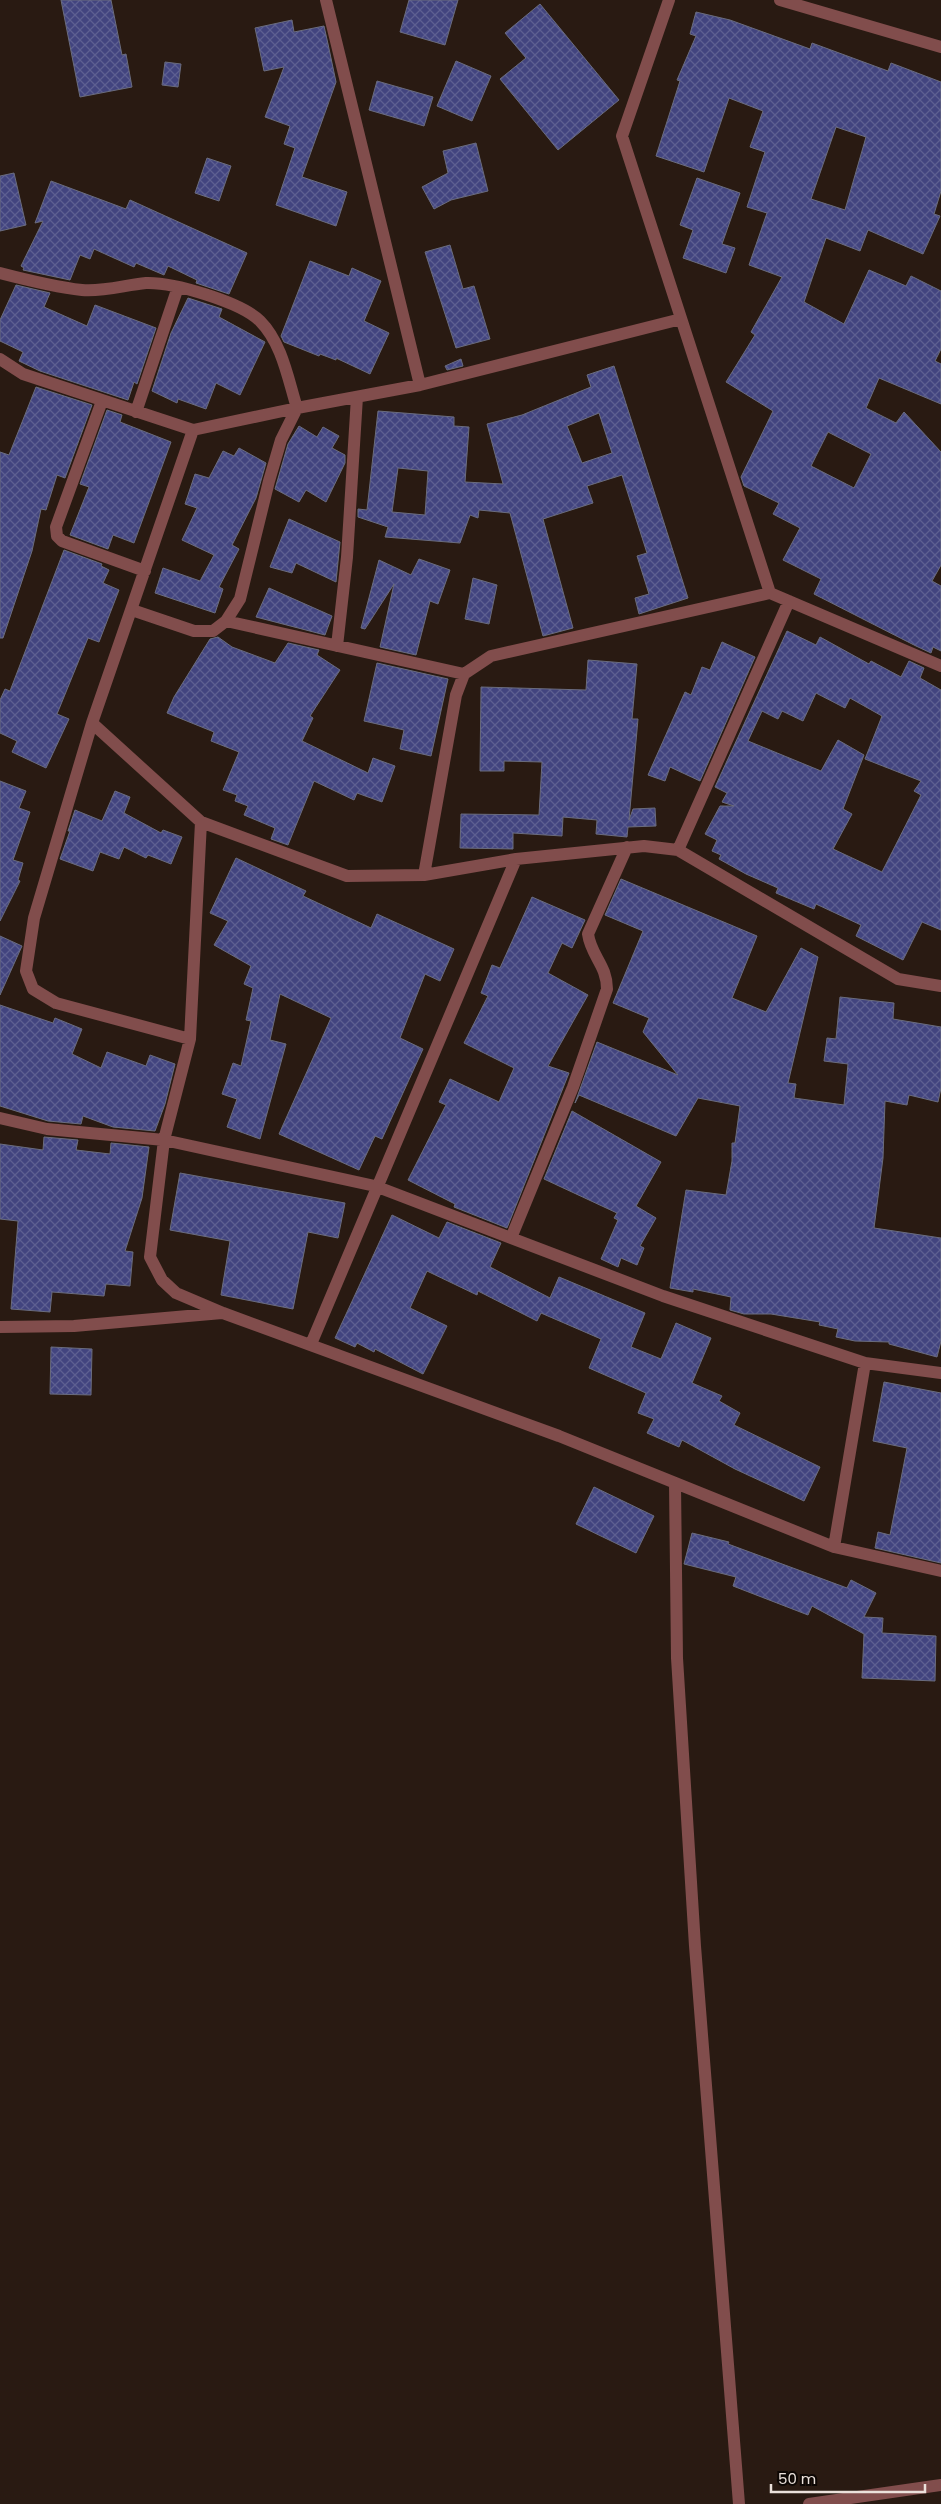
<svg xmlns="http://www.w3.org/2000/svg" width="941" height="2504" viewBox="0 0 941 2504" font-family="Poppins,sans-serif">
<defs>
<pattern id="building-cross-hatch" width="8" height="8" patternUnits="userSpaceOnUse" patternTransform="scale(1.25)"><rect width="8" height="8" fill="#42447f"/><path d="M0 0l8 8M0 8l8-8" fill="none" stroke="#5d5f91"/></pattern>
</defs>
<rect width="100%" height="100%" fill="#291a12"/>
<path fill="url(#building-cross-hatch)" stroke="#6a6c7e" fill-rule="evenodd" d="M 61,0 L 111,0 L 122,55 L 126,54 L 132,87 L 80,97 Z
M 409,0 L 458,0 L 445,45 L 400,32 Z
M 540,4 L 619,100 L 558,150 L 500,79 L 526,58 L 505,33 Z
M 696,12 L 730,20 L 810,49 L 812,43 L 888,71 L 891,63 L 941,82 L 941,191 L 934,214 L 940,216 L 923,254 L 868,230 L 860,251 L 826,238 L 804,302 L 844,324 L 869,270 L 906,286 L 911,276 L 941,291 L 941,349 L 935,361 L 941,364 L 941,404 L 879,378 L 866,408 L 896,423 L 904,412 L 941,452 L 941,565 L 932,581 L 941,586 L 941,651 L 933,647 L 931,653 L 916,646 L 814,594 L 821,579 L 783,560 L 800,528 L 773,514 L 779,503 L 744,486 L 741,477 L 773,411 L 726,382 L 755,335 L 751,332 L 782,277 L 749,265 L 767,213 L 747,207 L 765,152 L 750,147 L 763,111 L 729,98 L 704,172 L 656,156 L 680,81 L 677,80 L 696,36 L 690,34 ZM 836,127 L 866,137 L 845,210 L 811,199 ZM 828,432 L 871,454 L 854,488 L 811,466 Z
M 292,20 L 294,32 L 324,26 L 328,44 L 336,82 L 302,177 L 347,192 L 336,226 L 276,205 L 295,148 L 284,144 L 290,126 L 265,117 L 284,67 L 264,71 L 255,28 Z
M 456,61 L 491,76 L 472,121 L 437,106 Z
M 165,62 L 181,64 L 178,87 L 162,85 Z
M 377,81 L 433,97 L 424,126 L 369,110 Z
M 476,143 L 488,191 L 451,200 L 434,209 L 422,187 L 448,173 L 443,151 Z
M 207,158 L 231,166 L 219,201 L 195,193 Z
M 14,173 L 26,225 L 0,231 L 0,176 Z
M 697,178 L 740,193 L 722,244 L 735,248 L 726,273 L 683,258 L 693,230 L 680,225 Z
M 51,181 L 126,209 L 130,200 L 247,253 L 229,294 L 196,283 L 197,280 L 168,266 L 164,275 L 136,263 L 134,267 L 94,249 L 90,259 L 80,255 L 70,280 L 23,270 L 24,268 L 21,266 L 43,221 L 35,223 Z
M 450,245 L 463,289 L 474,286 L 490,339 L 456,348 L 425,252 Z
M 310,261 L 349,276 L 352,268 L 381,281 L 364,321 L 389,333 L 370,374 L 336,358 L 336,360 L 320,354 L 319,356 L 284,342 L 281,336 Z
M 16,285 L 50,293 L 44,307 L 87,326 L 95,305 L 156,328 L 137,384 L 134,382 L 128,400 L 40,371 L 19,361 L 23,352 L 0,341 L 0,320 Z
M 188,298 L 222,309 L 219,317 L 265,342 L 240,395 L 216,383 L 206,409 L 178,399 L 177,403 L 152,391 L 171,333 Z
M 461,359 L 463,366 L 447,370 L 445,366 Z
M 614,366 L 688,598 L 639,614 L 635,598 L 649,594 L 637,556 L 647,553 L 622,475 L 587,486 L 593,503 L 543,519 L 573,628 L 543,636 L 510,513 L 479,510 L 478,518 L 470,515 L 460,543 L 385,537 L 388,527 L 358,517 L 358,509 L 367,510 L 378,411 L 454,417 L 454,426 L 469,427 L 465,482 L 503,484 L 487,424 L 522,415 L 591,387 L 587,375 ZM 599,413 L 612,453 L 582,463 L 567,426 ZM 398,468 L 428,471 L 425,515 L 392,512 Z
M 36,387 L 92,405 L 65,478 L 57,475 L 46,510 L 41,509 L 32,551 L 3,638 L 0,638 L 0,452 L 9,455 Z
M 107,410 L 122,415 L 120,422 L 171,442 L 134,543 L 113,535 L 108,549 L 70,535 L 89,487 L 80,484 Z
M 299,426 L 317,437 L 323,427 L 339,436 L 332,448 L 345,455 L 345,463 L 326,502 L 306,490 L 299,502 L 275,489 L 288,444 Z
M 239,448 L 266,463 L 256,498 L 232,545 L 239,549 L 219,587 L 223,589 L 215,613 L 155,593 L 163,568 L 200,581 L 214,555 L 182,540 L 197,508 L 185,504 L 195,474 L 209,478 L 223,451 L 234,456 Z
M 289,519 L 340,542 L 336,582 L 296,563 L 292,573 L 270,567 Z
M 64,550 L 102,564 L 101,566 L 109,570 L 103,583 L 119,590 L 99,642 L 88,638 L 57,714 L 69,719 L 46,768 L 12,752 L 17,741 L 0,733 L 0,700 L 5,689 L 10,691 Z
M 419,559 L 450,570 L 438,604 L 430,601 L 416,655 L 380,647 L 394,584 L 365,629 L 361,628 L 379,560 L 411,575 Z
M 473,578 L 497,585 L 489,624 L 465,619 Z
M 269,588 L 332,616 L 325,635 L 256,617 Z
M 787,631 L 816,645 L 820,637 L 869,664 L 871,661 L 901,677 L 909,661 L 924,668 L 920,678 L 941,690 L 941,930 L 922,922 L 903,960 L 856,936 L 861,925 L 816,904 L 814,909 L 776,893 L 778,888 L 746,874 L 719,859 L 721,855 L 712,851 L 717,840 L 705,834 L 720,806 L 734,806 L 722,802 L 727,793 L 715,787 ZM 816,693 L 845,708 L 850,698 L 882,716 L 865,759 L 921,781 L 914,791 L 921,795 L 882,872 L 833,849 L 852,814 L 843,809 L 864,755 L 838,740 L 821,771 L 748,741 L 762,711 L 778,719 L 782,711 L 803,721 Z
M 218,637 L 232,647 L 275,663 L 288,643 L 319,650 L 317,655 L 340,670 L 310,716 L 313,718 L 302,741 L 368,773 L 373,758 L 395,766 L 382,802 L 357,793 L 354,800 L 314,781 L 288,845 L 271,839 L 275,828 L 244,815 L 248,806 L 235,801 L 237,795 L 223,790 L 239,752 L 211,741 L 214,732 L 167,713 L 174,697 L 210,639 Z
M 722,642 L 755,657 L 700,781 L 670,767 L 665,781 L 648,775 L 685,692 L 691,695 L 702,667 L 710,670 Z
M 588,660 L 637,664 L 632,719 L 638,719 L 629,820 L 633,809 L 655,808 L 656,826 L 628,827 L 627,837 L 596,834 L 597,820 L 563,817 L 562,836 L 513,833 L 513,849 L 460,848 L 461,814 L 539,815 L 542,762 L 504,761 L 504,771 L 480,771 L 481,687 L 586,690 Z
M 377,663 L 448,679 L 431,756 L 400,749 L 404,730 L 364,721 Z
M 0,781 L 26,791 L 19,808 L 30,812 L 13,860 L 23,863 L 18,880 L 20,881 L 0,921 Z
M 115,791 L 130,797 L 124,813 L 161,833 L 163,830 L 182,837 L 171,864 L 148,855 L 146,858 L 124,847 L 119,859 L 100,852 L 93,871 L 60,859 L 70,831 L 68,831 L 75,810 L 102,821 Z
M 236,858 L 306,891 L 303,896 L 371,928 L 377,914 L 454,949 L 440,981 L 425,974 L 400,1038 L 423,1049 L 382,1139 L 375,1136 L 359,1170 L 279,1134 L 331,1018 L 280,994 L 270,1040 L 286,1044 L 260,1139 L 227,1127 L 237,1099 L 222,1094 L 233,1063 L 241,1066 L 251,1021 L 246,1020 L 253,988 L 244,984 L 251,966 L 214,945 L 228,921 L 210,913 Z
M 621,879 L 757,936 L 732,998 L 766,1012 L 801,948 L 818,957 L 788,1083 L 796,1084 L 794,1098 L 844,1105 L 848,1064 L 824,1061 L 827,1038 L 836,1039 L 840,997 L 894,1003 L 893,1019 L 941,1027 L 941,1088 L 938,1102 L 909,1095 L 907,1105 L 885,1101 L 883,1158 L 874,1228 L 941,1238 L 941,1341 L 937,1357 L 889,1344 L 889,1342 L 855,1341 L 836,1337 L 838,1329 L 819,1325 L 820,1322 L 771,1314 L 744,1314 L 730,1310 L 731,1297 L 693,1289 L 693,1292 L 670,1288 L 686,1190 L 726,1195 L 732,1161 L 732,1143 L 735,1143 L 740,1106 L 698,1098 L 676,1136 L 579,1095 L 575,1103 L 597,1042 L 678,1075 L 643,1032 L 649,1018 L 613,1003 L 643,931 L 605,915 Z
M 532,897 L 585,920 L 572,948 L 562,943 L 548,973 L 588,995 L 548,1066 L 569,1073 L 507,1228 L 454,1207 L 455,1204 L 408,1180 L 446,1105 L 439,1102 L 450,1079 L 499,1102 L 514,1068 L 464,1043 L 488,996 L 481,993 L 492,965 L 500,968 Z
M 0,936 L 22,946 L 0,995 Z
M 0,1005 L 53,1023 L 55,1018 L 82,1029 L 72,1054 L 101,1068 L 107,1052 L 146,1066 L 150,1055 L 175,1064 L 165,1104 L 155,1131 L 113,1127 L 83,1116 L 81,1124 L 48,1121 L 0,1106 Z
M 572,1111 L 661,1162 L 636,1206 L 656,1218 L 640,1246 L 644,1248 L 637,1265 L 621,1258 L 618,1267 L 601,1259 L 618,1220 L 614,1218 L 617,1213 L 544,1179 Z
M 44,1137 L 78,1140 L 76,1150 L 110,1154 L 111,1143 L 149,1147 L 142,1198 L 125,1251 L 133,1252 L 130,1286 L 106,1284 L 104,1296 L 52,1292 L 50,1312 L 11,1309 L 18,1221 L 0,1219 L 0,1144 L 43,1150 Z
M 180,1173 L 345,1203 L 338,1238 L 308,1232 L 293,1309 L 221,1295 L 230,1241 L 170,1230 Z
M 392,1215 L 439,1238 L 447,1222 L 501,1243 L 490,1267 L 550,1298 L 559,1277 L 645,1313 L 631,1347 L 661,1359 L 676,1323 L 711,1338 L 692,1383 L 722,1396 L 719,1401 L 740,1413 L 734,1425 L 820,1467 L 804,1501 L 735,1469 L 682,1440 L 679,1447 L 647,1433 L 654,1419 L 638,1413 L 646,1393 L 589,1368 L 601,1339 L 541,1313 L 537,1321 L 478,1291 L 477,1295 L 427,1271 L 410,1308 L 447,1326 L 423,1374 L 375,1349 L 374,1352 L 357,1343 L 355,1347 L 335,1338 Z
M 51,1347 L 92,1349 L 91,1395 L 50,1394 Z
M 884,1382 L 941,1393 L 941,1563 L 875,1548 L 878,1532 L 890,1535 L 907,1448 L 873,1441 Z
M 594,1487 L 654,1516 L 636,1553 L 576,1524 Z
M 692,1533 L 729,1542 L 728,1544 L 847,1588 L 851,1580 L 876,1593 L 864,1617 L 883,1618 L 882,1633 L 936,1636 L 935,1681 L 862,1678 L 864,1634 L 812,1606 L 808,1615 L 733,1586 L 736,1577 L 684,1564 Z"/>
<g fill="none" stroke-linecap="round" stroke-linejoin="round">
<path stroke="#814d4c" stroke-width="12" d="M 326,0 L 420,385
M 669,0 L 622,136 L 770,593
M 780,0 L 941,47
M 0,273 C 27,280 55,287 82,290 C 103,292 125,285 146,283 C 173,282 241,302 260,321 C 282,343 288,379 297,408 L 281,440 L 269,481 L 240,599 L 226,621 L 213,631 L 194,631 L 132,610
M 681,319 L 420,385 L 297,408 L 193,430 L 92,723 L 201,822 L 347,876 L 424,875 L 516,859 L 644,846 L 678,850 L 898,979 L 941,986
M 0,359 L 23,374 L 193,430
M 102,401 L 56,527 L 57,536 L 62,541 L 145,571
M 136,412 L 178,287
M 226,621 L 464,674
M 337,646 L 347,557 L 357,397
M 92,723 L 34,918 L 26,971 L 33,989 L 56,1003 L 190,1039
M 201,822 L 190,1039 L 164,1140 L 150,1257 L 162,1280 L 176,1293 L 223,1313 L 559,1436 L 834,1547 L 941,1571
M 678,850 L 789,601
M 424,875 L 456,695 L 464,674 L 491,656 L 770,593 L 941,666
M 0,1118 L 47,1129 L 164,1140 L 375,1186 L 663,1296 L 865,1363 L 941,1373
M 511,1238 L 573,1087 L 607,989 C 607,965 591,956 588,934 L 627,847
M 0,1327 L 74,1326 L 222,1313
M 311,1344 L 516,859
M 675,1483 L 677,1658 L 695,1946 L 739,2504
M 834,1547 L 865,1363
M 809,2504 L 941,2485"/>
</g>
<path d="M771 2484v8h154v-8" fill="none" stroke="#ebe1db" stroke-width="2.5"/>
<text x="778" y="2484" font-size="15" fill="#ebe1db" stroke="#0d0704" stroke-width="4" paint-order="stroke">50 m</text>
</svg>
